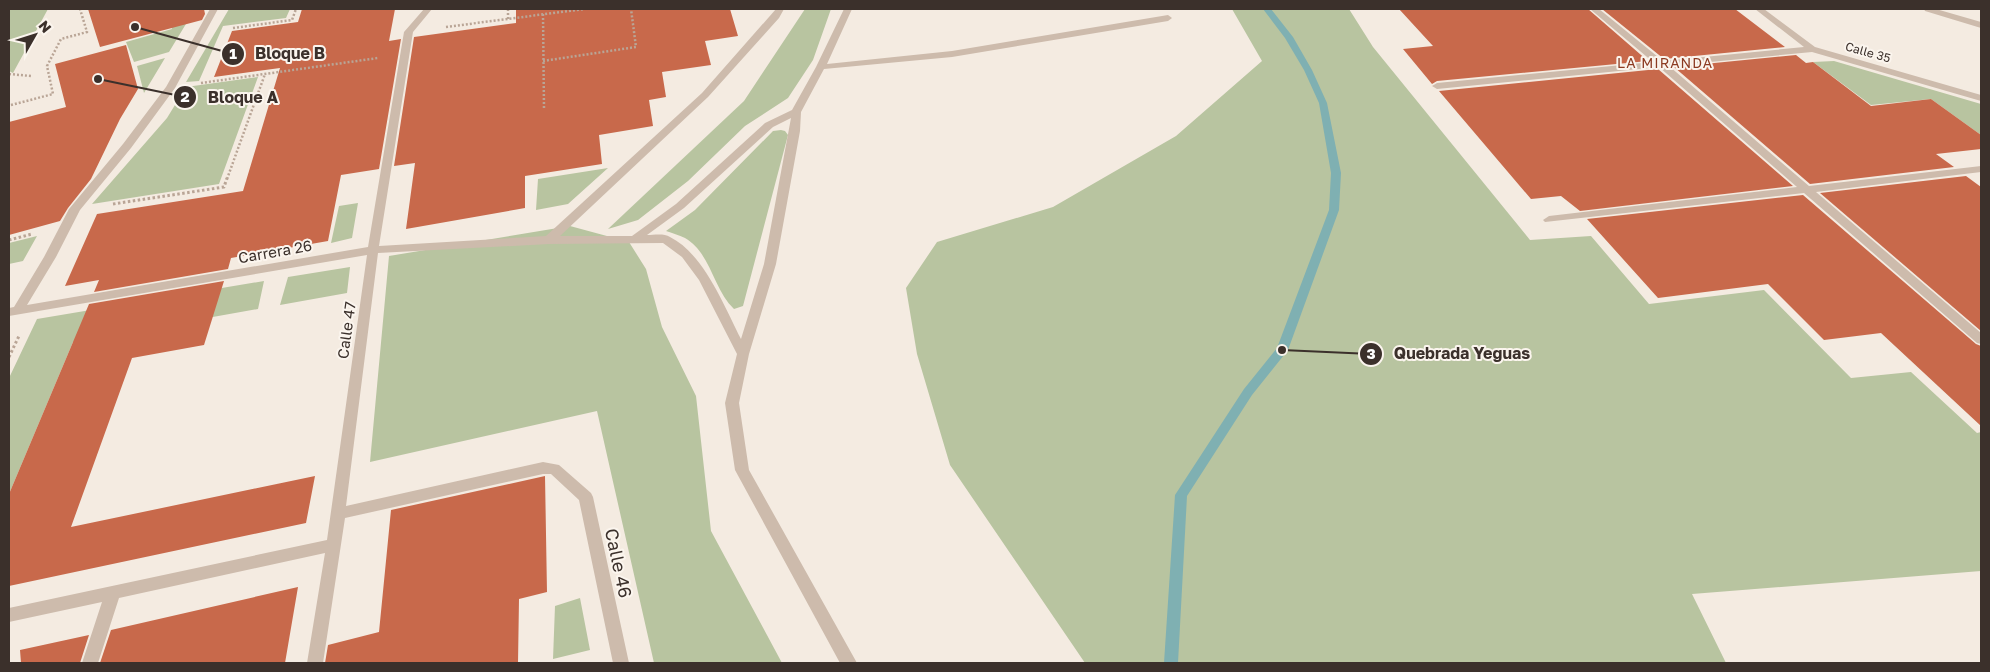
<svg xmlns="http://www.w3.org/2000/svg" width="1990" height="672" viewBox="0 0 1990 672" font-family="'Golos Text',sans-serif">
<rect width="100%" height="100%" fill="#f4ebe1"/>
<path fill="#b8c4a0" d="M 9,9 L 48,9 L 13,73 L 9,71 Z
M 165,9 L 195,9 L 169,52 L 134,62 L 126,42 L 172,29 Z
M 229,9 L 290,9 L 286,18 L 223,26 L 199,81 L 186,82 Z
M 805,9 L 831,9 L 813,60 L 788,98 L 745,126 L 688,181 L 638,220 L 608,229 L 744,101 Z
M 1232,9 L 1349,9 L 1373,47 L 1530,240 L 1591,236 L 1649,304 L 1764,290 L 1851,378 L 1911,372 L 1977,433 L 1981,432 L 1981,571 L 1692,594 L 1726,663 L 1085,663 L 950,465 L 917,354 L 906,288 L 937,242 L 1053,207 L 1176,136 L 1262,61 Z
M 165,58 L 144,93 L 137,66 Z
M 1834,61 L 1981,104 L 1981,135 L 1931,99 L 1871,105 L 1813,62 Z
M 258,77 L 219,184 L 92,204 L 167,118 L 186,87 Z
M 781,130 L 785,131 L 788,135 L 743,306 L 734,309 C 713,289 711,253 685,238 C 679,235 672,233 666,231 L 695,210 L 773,131 Z
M 608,168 L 568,204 L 536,210 L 538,179 Z
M 358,203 L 352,238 L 331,243 L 339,206 Z
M 570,226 L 629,242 L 646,269 L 662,327 L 696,396 L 711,531 L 782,663 L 654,663 L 597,411 L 370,462 L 389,256 Z
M 37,236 L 23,261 L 9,264 L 9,243 Z
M 350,267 L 347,293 L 280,305 L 288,277 Z
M 264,281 L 258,309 L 73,342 L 9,494 L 9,378 L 37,319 Z
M 580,598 L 590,650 L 553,659 L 555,606 Z"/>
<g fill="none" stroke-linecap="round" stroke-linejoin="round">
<path fill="#7fb0b2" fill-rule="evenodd" d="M 1263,9 L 1271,9 L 1293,37 L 1312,70 L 1327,103 L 1341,173 L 1339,210 L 1288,350 L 1252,395 L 1187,496 L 1178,663 L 1164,663 L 1175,495 L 1244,389 L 1277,348 L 1329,210 L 1331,173 L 1319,103 L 1304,70 L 1285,38 Z"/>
</g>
<path fill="#c8694b" d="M 88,9 L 204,9 L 205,14 L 202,20 L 100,47 Z
M 302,9 L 395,9 L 389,41 L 401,39 L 379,169 L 341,175 L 328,241 L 231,258 L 228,269 L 94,292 L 99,280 L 65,286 L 97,214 L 243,191 L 280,68 L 214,77 L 232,31 L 298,22 Z
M 516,9 L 730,9 L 738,36 L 705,41 L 711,65 L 662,72 L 666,97 L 649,100 L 653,126 L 599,135 L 602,164 L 525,176 L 525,208 L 406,229 L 415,163 L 394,166 L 414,37 L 516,23 Z
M 1399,9 L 1588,9 L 1648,61 L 1437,81 L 1432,84 L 1403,49 L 1433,46 Z
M 1602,9 L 1735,9 L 1785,47 L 1664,59 Z
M 126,45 L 138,89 L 120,119 L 91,179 L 68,208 L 60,221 L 9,235 L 9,122 L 66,107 L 55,64 Z
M 1796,55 L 1806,63 L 1813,62 L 1871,106 L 1931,99 L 1981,135 L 1981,149 L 1936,154 L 1954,167 L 1810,184 L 1674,67 Z
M 1658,69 L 1793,186 L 1580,211 L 1561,196 L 1531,199 L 1439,91 Z
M 1966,176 L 1981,187 L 1981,331 L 1820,193 Z
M 1803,195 L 1976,344 L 1981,346 L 1981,426 L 1881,333 L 1824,340 L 1768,284 L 1658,298 L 1587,219 Z
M 224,281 L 204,345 L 132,358 L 71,527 L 315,476 L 306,523 L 9,586 L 9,494 L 89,304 Z
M 545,476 L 547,592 L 519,599 L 518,663 L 325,663 L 328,645 L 379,632 L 391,510 Z
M 298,587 L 285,663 L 100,663 L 111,630 Z
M 89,635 L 80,663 L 21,663 L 20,650 Z"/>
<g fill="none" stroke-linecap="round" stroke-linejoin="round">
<path stroke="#b9a596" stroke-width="2.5" stroke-dasharray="2 2" stroke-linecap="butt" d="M 508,9 L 508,19
M 543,14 L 544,109
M 446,27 L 584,9
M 233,28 L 292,20 L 296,9
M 543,61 L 636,47 L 631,9
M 9,74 L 31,76
M 201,83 L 378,58
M 11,105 L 53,94 L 47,66 L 61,39 L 87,32 L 80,9
M 227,179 L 265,74"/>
<path stroke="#b9a596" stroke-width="3" stroke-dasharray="2.5 2.5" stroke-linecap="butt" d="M 113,204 L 224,187 L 227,178
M 9,240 L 32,234
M 9,357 L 19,336"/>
<path fill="#cdbbac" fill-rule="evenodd" d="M 210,9 L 218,9 L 175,88 L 131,148 L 80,210 L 56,257 L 27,305 L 368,247 L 404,32 L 424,9 L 432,9 L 413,32 L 379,246 L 546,236 L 702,93 L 776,9 L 784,9 L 779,18 L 708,97 L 560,236 L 632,236 L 676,204 L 765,123 L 792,110 L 816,67 L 844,9 L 852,9 L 827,64 L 952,51 L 1168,15 L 1172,18 L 1168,21 L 952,57 L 824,69 L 801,112 L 800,131 L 776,264 L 749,354 L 739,403 L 749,470 L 857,663 L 840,663 L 735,470 L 725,403 L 737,354 L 699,280 L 682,257 L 663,243 L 549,244 L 378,253 L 346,506 L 543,462 L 559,465 L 591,493 L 593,497 L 629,663 L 613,663 L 579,500 L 551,474 L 543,474 L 345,518 L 323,663 L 307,663 L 325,553 L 119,598 L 98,663 L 82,663 L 102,602 L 9,622 L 9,608 L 327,540 L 367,255 L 9,316 L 9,308 L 14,307 L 44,257 L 69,209 L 123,144 L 166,87 ZM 791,118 L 764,264 L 741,339 C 724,306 704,254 670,237 C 664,233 654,235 647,235 L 684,208 L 773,127 Z
M 1590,9 L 1599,9 L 1663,61 L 1804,47 L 1755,9 L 1764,9 L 1815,47 L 1981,95 L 1981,101 L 1812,52 L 1669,66 L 1809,186 L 1981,166 L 1981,172 L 1816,192 L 1981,333 L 1981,344 L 1977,343 L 1804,193 L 1545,222 L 1543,220 L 1549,216 L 1797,187 L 1659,67 L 1437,89 L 1432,86 L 1437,83 L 1653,62 Z
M 1924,9 L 1936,9 L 1981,22 L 1981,28 L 1925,11 Z"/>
</g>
<g text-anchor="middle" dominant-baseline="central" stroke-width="4" stroke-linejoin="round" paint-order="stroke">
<g font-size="12" fill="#3b302b" stroke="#fbf5ee">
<text transform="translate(1868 52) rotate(16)">Calle 35</text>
</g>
<g font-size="14" letter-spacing="1" fill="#8c3b22" stroke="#fbf5ee">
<text x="1665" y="62">LA MIRANDA</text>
</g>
<g font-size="15" fill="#3b302b" stroke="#fbf5ee">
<text transform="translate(275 251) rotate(-10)">Carrera 26</text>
<text transform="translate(346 330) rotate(-82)">Calle 47</text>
</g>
<g font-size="18" fill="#3b302b" stroke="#fbf5ee">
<text transform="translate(619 563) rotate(78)">Calle 46</text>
</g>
</g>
<path fill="none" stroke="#3b302b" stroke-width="2" d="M135 27L233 54M98 79L185 97M1282 350L1371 354"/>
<g fill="#3b302b" stroke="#fbf5ee" stroke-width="2">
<circle cx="135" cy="27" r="5"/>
<circle cx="98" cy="79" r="5"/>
<circle cx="1282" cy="350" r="5"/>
<circle cx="233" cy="54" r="12"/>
<circle cx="185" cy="97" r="12"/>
<circle cx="1371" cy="354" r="12"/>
</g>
<g font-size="15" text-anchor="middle" font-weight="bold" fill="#fff">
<text x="233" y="59">1</text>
<text x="185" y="102">2</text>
<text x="1371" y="359">3</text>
</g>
<g font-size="16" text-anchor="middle" font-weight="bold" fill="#3b302b" stroke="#fbf5ee" stroke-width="4" stroke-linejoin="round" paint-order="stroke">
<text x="290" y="59">Bloque B</text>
<text x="243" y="103">Bloque A</text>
<text x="1462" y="359">Quebrada Yeguas</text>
</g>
<rect width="1990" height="672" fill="none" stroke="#3b302b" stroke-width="20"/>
<g transform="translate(35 35) rotate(51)" stroke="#fbf5ee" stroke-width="4" paint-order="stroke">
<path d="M0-4L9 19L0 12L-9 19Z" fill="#3b302b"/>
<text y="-8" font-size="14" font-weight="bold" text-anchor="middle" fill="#3b302b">N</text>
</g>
</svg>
